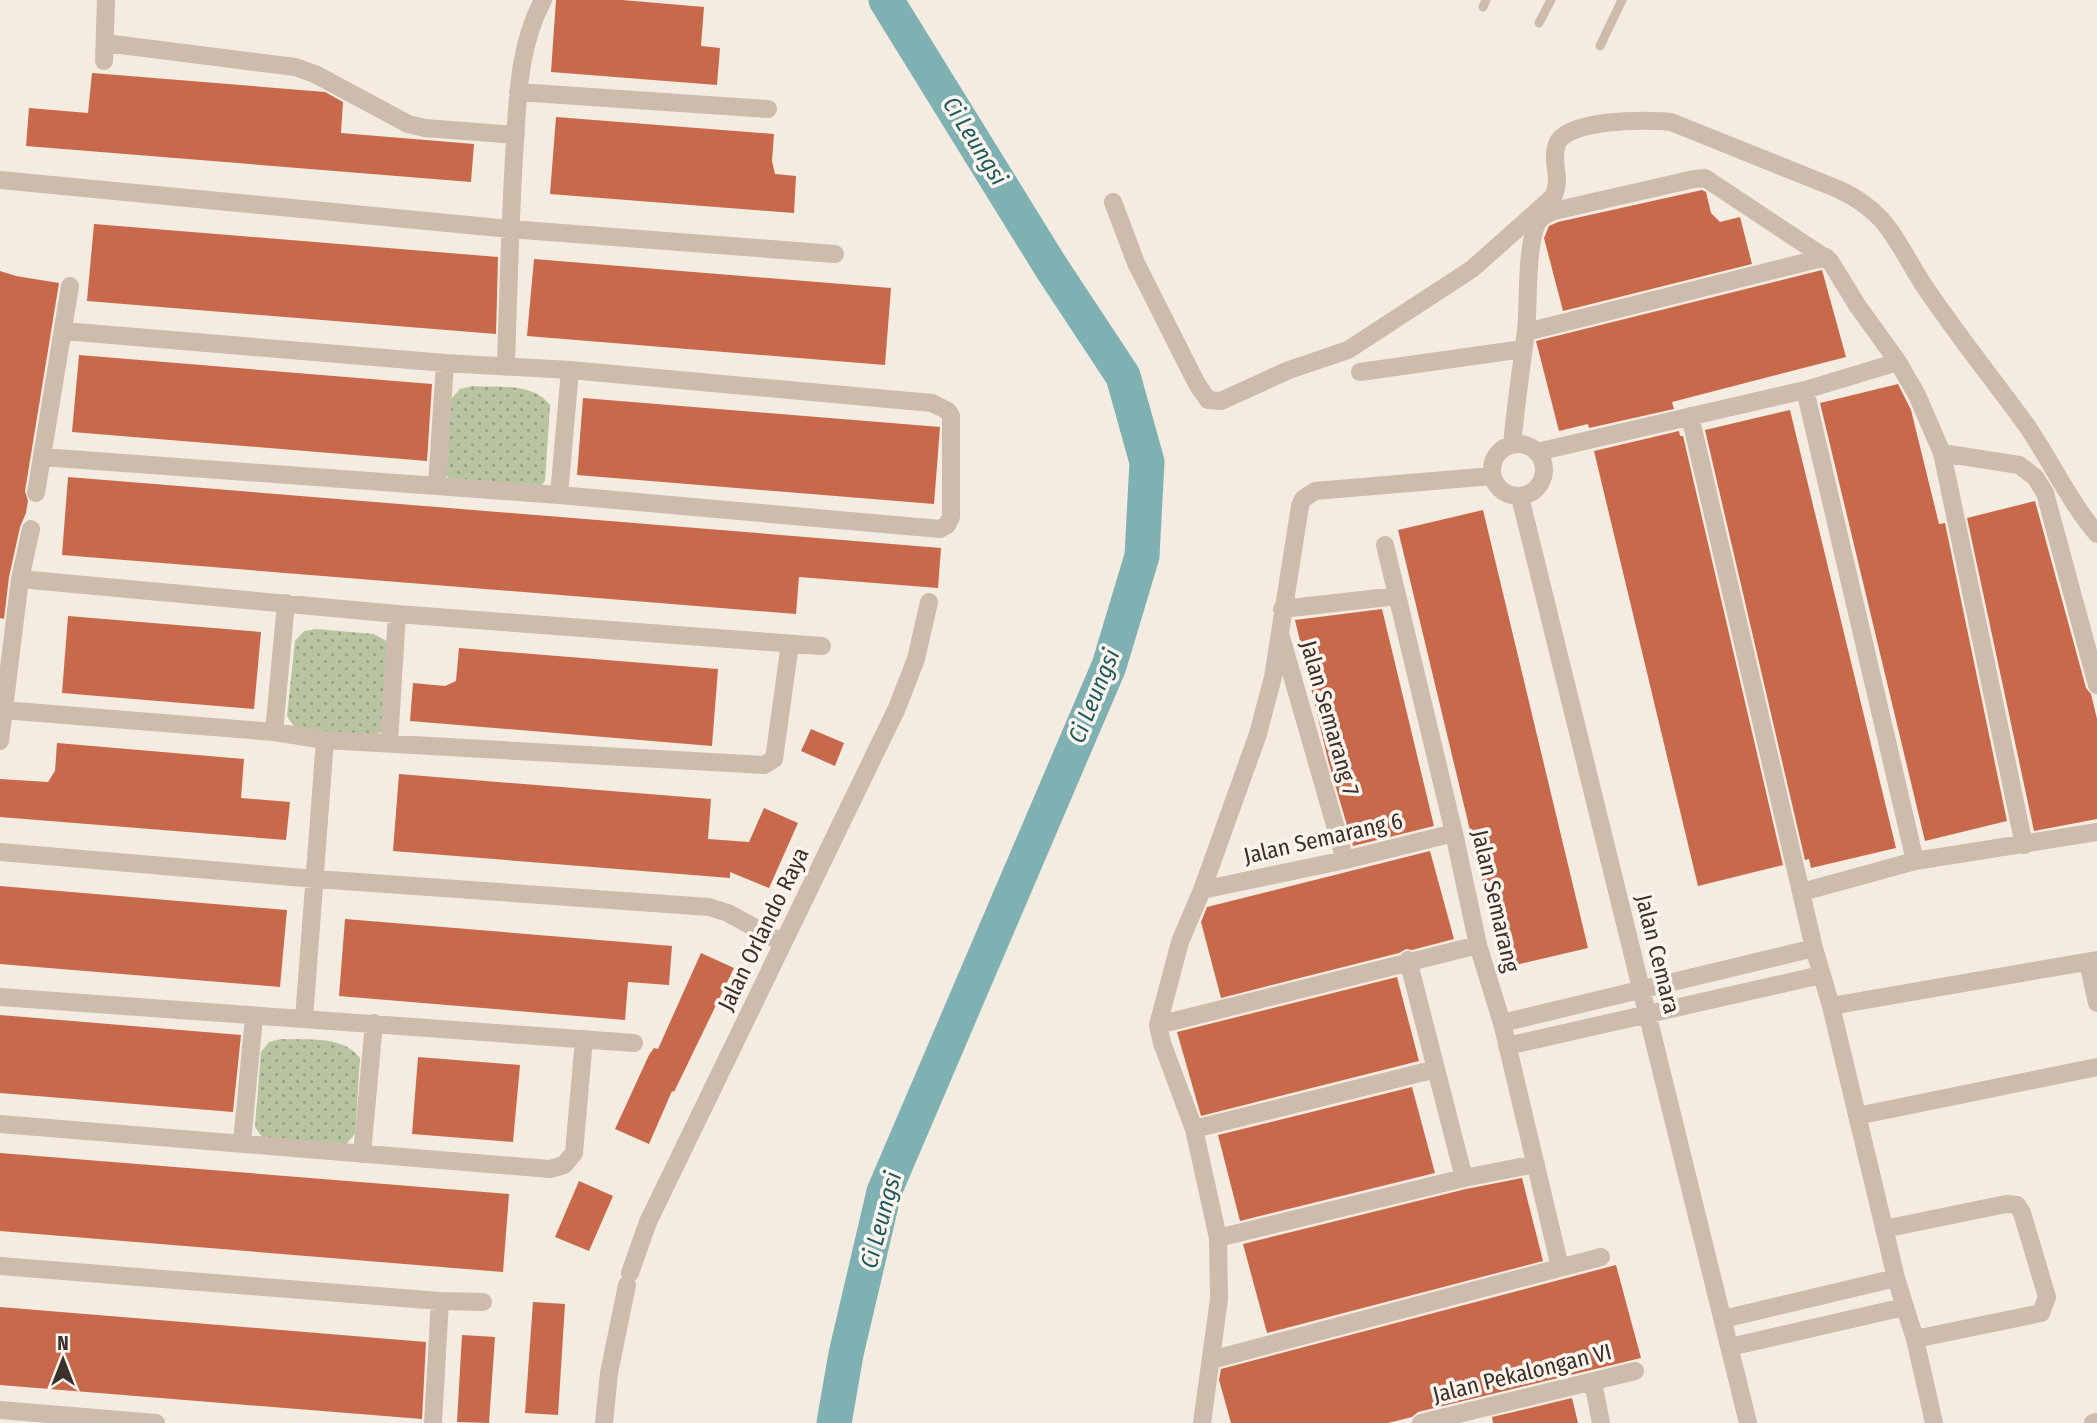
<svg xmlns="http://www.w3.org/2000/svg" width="2097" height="1423" viewBox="0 0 2097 1423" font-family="'Fira Sans Condensed',sans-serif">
<defs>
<pattern id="park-dots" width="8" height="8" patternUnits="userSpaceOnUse" patternTransform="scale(1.75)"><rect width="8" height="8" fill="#b8c4a0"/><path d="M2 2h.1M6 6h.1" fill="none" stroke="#97a083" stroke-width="1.8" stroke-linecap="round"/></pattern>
</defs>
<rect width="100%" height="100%" fill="#f4ebe1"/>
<path fill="url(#park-dots)" d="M 472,386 C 498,388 533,382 550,405 L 545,481 L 536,491 L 452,484 L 446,474 L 451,399 L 460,389 Z
M 316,629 L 374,634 L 388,642 L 386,726 L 376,736 L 301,732 L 293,725 L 287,716 L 295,641 L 304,631 Z
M 281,1039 C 307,1040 343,1035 360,1058 L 355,1134 L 346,1144 L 262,1137 L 255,1127 L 261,1052 L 269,1042 Z"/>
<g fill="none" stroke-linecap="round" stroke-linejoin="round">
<path stroke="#7fb0b2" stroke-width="35" d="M 834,1423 L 846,1354 L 884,1192 L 1109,666 L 1142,556 L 1147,462 L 1123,376 L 1051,267 L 886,0"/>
</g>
<path fill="#c8694b" d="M 556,0 L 622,0 L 704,7 L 701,46 L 720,48 L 717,85 L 551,72 Z
M 92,73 L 325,92 L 343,102 L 341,133 L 474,144 L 471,182 L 26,146 L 29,108 L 88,113 Z
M 556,117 L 774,134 L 772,161 L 775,174 L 796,176 L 794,213 L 550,194 Z
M 1702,190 L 1706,192 L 1711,213 L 1720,222 L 1740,217 L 1752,264 L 1563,311 L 1544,238 L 1549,226 L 1558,222 Z
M 94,224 L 498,257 L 496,334 L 87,301 Z
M 534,259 L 891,288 L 885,365 L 527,336 Z
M 1822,270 L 1846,357 L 1672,402 L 1674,409 L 1589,428 L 1588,424 L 1559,431 L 1536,341 Z
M 0,271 L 16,276 L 59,283 L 25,491 L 28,501 L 26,513 L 20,527 L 9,577 L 4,619 L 0,618 Z
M 79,355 L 432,384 L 427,461 L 72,432 Z
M 1898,384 L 1911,410 L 1939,524 L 1945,523 L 2007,821 L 1925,841 L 1820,403 Z
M 583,398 L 940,427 L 934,504 L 577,475 Z
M 1790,410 L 1896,848 L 1811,868 L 1809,859 L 1805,860 L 1705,430 Z
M 1679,431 L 1680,436 L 1683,436 L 1783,865 L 1698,886 L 1594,451 Z
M 68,477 L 941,548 L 938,588 L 799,577 L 796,614 L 62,555 Z
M 2035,501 L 2086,688 L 2091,694 L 2097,719 L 2097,819 L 2034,831 L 1967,518 Z
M 1483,510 L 1588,948 L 1503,968 L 1398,530 Z
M 1382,609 L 1434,826 L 1353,846 L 1328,760 L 1295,620 Z
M 68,616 L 261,632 L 254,709 L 62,693 Z
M 459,648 L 718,669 L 712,746 L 410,721 L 413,683 L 445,686 L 456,681 Z
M 811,729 L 844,743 L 835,766 L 801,751 Z
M 57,743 L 244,759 L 241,798 L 290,802 L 286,840 L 0,817 L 0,779 L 48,782 L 55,771 Z
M 399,774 L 711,799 L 708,839 L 749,842 L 764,808 L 798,823 L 769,888 L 730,872 L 730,878 L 393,851 Z
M 1430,851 L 1454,939 L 1412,950 L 1406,949 L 1399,953 L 1221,998 L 1201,922 L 1207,907 Z
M 0,886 L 287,910 L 280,987 L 0,964 Z
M 345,919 L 672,946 L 669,985 L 628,982 L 625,1020 L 339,996 Z
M 701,953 L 734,968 L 674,1092 L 672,1091 L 649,1144 L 615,1129 L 649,1055 L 654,1048 L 658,1049 Z
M 1397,977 L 1419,1061 L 1201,1116 L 1177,1032 Z
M 0,1015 L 241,1035 L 233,1112 L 0,1093 Z
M 418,1057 L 520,1065 L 513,1142 L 412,1134 Z
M 1412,1087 L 1435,1173 L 1240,1221 L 1218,1135 Z
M 0,1153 L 509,1194 L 503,1272 L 0,1231 Z
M 1522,1178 L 1543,1261 L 1267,1333 L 1243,1244 L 1466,1189 Z
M 579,1181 L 613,1196 L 589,1251 L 555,1237 Z
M 1616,1265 L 1641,1358 L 1418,1412 L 1412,1417 L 1388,1423 L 1231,1423 L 1219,1380 L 1221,1369 Z
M 533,1302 L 565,1304 L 558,1415 L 525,1413 Z
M 0,1307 L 426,1342 L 422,1419 L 0,1385 Z
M 462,1335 L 495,1337 L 489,1423 L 457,1422 Z
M 1572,1398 L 1578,1423 L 1493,1423 L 1492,1417 Z"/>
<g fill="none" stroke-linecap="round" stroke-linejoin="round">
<path stroke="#cdbbac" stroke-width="9" d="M 1483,7 L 1486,0
M 1539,23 L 1551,0
M 1600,46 L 1622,0"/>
<path stroke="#cdbbac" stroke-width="18" d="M 105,43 L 295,67 L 315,74 L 408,124 L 425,128 L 516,135
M 104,61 L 106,0
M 518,92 L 768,109
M 0,180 L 510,229 L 835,254
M 1113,202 L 1136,263 L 1197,384 L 1208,400 L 1221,401 L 1289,370 L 1348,350 L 1472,269 L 1553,197 C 1563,176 1550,163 1557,144 C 1566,119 1648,119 1671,122 L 1838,189 C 1890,213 1896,243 1925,287 C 1957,335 1993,379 2027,426 C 2051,461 2069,501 2097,534
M 1526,332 L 1826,257
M 506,366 C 508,296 510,227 514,157 C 518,102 517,49 543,0
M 1360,372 L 1523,349
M 1805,390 L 1915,861
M 1690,416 L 1814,948 L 1831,1006 L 1896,1278 L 1915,1339 L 1934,1423
M 1512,444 C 1516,406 1521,368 1526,331 C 1529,299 1526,259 1535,228 C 1538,218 1545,215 1554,211 L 1694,179 L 1705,178 L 1830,261 L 1857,305 L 1898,362 L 1917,395 L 1942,453 L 2024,845
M1492 470a26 26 0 1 1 52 0a26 26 0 1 1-52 0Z
M 1537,452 L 1805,390 L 1898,362
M 1942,453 L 2019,465 L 2035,477 L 2045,493 L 2097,685
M 42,457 L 559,495 L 940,529 L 947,525 L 951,517 L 951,416 L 948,411 L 932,403 L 570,370 L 445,363 L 64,331
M 437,485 L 445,363
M 36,493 L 70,286
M 559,495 L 570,370
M 1520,497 L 1748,1423
M 1385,545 L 1454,833 L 1478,945 L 1502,1023 L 1560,1267
M 20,579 L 397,614 L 822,646
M 1282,609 L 1397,596
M 1281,637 L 1345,860
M 3,710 L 274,732 L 325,740 L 764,765 L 774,759 L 790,644
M 274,732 L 286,603
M 0,741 L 20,579 L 31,529
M 389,742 L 397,614
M 0,852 L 316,879 L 709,907 L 728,913 L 783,943
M 1202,890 L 1345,860 L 1454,833
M 1802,892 L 1915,861 L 2097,832
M 1408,960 L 1464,1178
M 2088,962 L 2097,1003
M 0,997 L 634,1043
M 1831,1006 L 2097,960
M 304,1019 L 325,740
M 1502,1023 L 1814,948
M 1158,1025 L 1478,945
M 1507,1046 L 1821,975
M 1857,1116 L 2097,1067
M 0,1124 L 550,1169 L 564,1165 L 574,1153 L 584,1039
M 1194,1129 L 1436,1069
M 242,1142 L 254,1017
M 362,1154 L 374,1023
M 1884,1229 L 2006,1204 L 2017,1205 L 2022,1213 L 2047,1297 L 2041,1313 L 1915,1339
M 1218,1238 L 1464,1178 L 1536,1164
M 0,1266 L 440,1301 L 483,1302
M 630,1273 L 648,1222 L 897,708 L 916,659 L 929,602
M 1723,1319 L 1896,1278
M 1730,1347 L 1904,1307
M 1211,1360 L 1601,1257
M 1593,1382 L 1601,1423
M 0,1410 L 156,1423
M 433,1423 L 440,1301
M 604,1423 L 609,1373 L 627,1285
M 1202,1423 L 1219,1299 L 1218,1238 L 1194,1129 L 1162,1043 L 1158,1025 L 1180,942 L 1202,890 L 1258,734 L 1273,677 L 1300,506 L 1303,499 L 1315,491 L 1492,476
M 1421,1423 L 1635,1371
M 2093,1423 L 2097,1422"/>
</g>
<g text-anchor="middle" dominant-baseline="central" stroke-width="7" stroke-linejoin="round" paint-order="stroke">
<g font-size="23" fill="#3b302b" stroke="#fbf5ee">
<text transform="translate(1330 718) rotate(74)">Jalan Semarang 7</text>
<text transform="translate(1323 838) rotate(-13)">Jalan Semarang 6</text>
<text transform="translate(1496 901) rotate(77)">Jalan Semarang</text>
<text transform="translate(763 929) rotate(-64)">Jalan Orlando Raya</text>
<text transform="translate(1658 954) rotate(76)">Jalan Cemara</text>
<text transform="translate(1522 1373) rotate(-14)">Jalan Pekalongan VI</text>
</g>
<g font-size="24" font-style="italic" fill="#1f5a5e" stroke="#fbf5ee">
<text transform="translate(975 141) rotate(58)">Ci Leungsi</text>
<text transform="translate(1094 696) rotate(-68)">Ci Leungsi</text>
<text transform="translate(881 1220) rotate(-75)">Ci Leungsi</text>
</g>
</g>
<g transform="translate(63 1360)" stroke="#fbf5ee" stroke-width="5" paint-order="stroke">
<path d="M0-5L12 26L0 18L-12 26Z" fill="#3b302b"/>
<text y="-10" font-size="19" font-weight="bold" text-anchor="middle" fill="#3b302b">N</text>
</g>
</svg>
